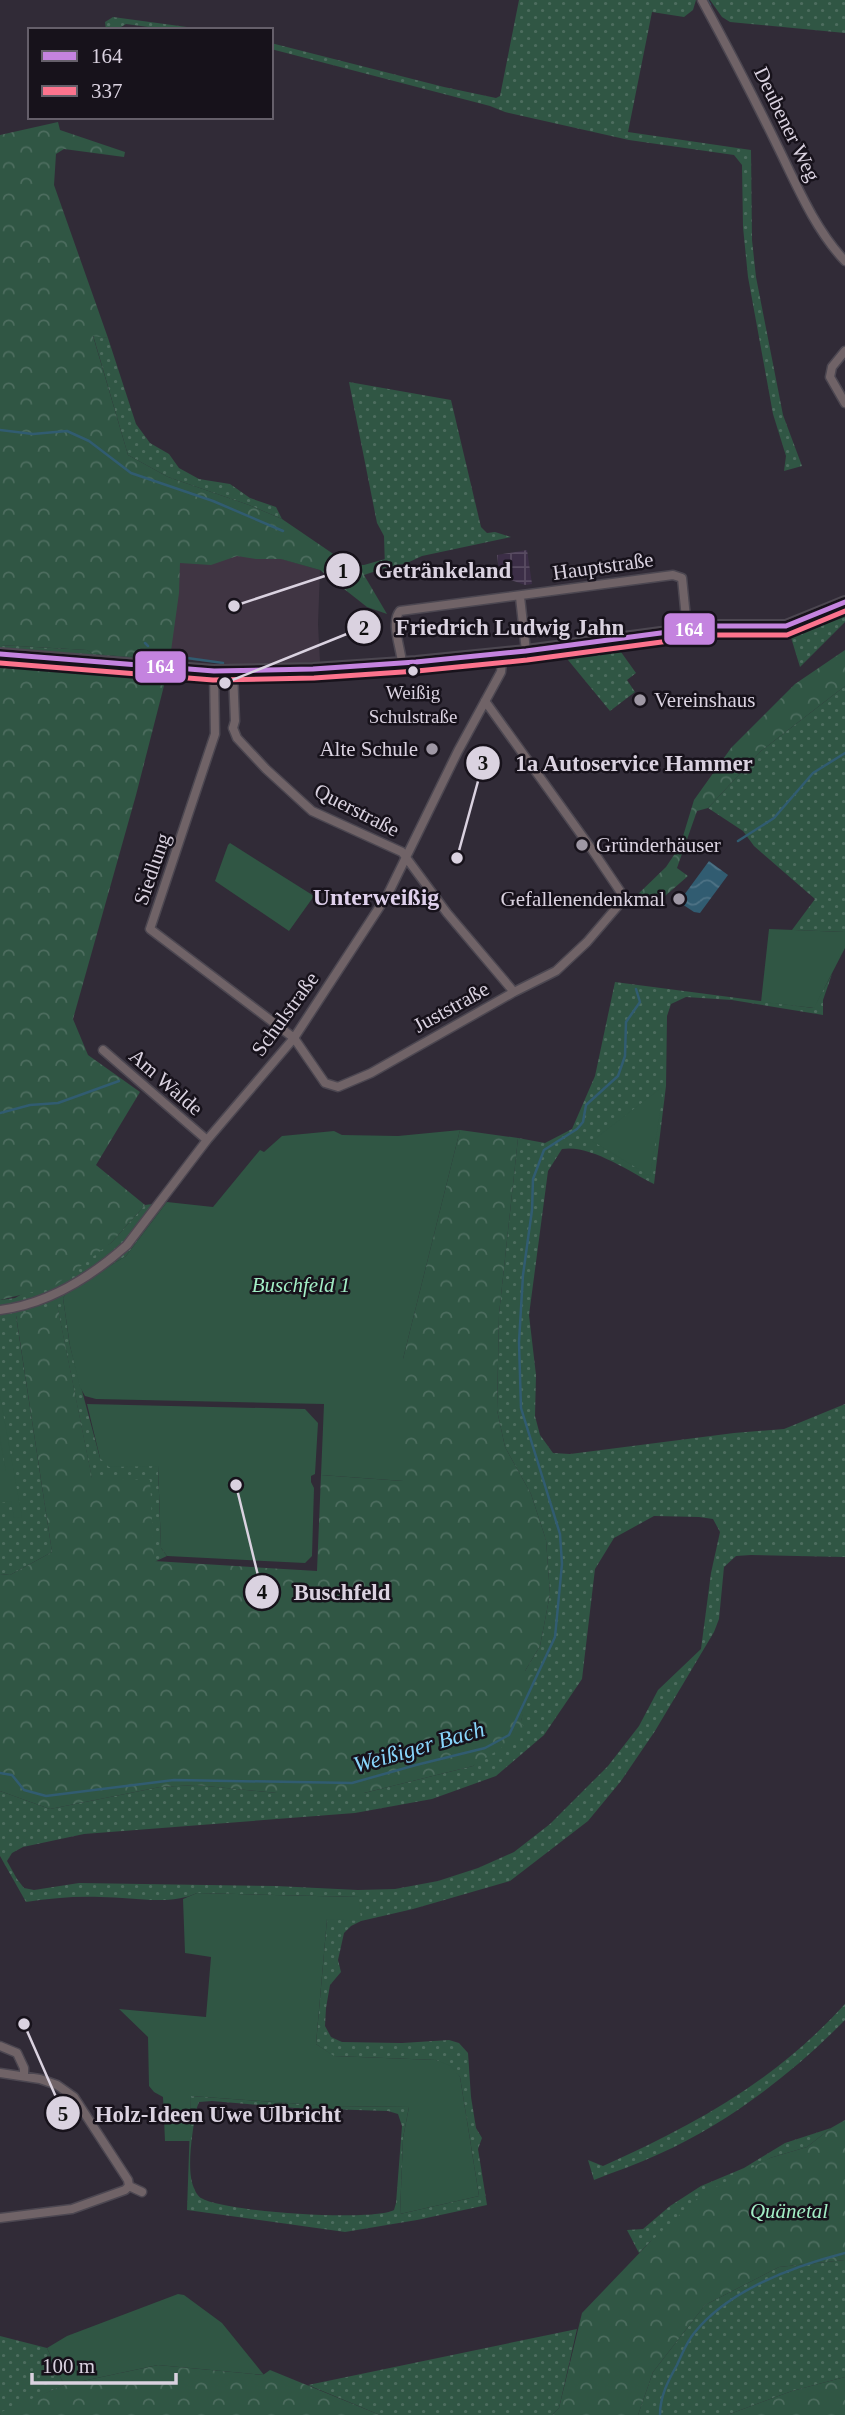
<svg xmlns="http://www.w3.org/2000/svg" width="845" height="2415" viewBox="0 0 845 2415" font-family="'Times New Roman',serif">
<defs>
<pattern id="industrial-grid" width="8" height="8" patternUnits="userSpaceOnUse" patternTransform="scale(1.75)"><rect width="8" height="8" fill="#3c2e47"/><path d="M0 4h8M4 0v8" fill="none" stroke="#584b61"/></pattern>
<pattern id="grass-dots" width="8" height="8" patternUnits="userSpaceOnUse" patternTransform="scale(1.75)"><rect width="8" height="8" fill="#305644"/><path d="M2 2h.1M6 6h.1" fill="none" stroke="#4d6d5f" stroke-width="1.8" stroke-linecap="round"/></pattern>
<pattern id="forest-crowns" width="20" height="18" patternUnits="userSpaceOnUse" patternTransform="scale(1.75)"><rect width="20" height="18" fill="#305644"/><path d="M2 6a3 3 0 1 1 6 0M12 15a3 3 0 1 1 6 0" fill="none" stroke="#4d6d5f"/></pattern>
<pattern id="water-waves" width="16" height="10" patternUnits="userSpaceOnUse" patternTransform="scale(1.75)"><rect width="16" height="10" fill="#315c71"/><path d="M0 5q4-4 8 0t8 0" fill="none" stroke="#4e7285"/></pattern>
</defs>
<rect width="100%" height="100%" fill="#312b37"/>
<path fill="#403543" d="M 146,519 L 320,570 L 318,624 L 320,662 L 238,665 L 170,658 L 171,655 Z"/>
<path fill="url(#industrial-grid)" d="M 527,550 L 532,584 L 525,585 L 508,579 L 500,580 L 497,555 Z"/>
<path fill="url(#grass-dots)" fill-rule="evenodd" d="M 519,0 L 696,0 L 693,10 L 684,17 L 652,12 L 628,132 L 751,150 L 752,240 L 756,277 L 783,415 L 802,466 L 784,471 L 786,456 L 773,414 L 748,277 L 743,227 L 742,165 L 734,155 L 629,140 L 505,112 L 490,106 L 271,49 L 271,43 L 444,87 L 496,98 L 500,96 Z
M 710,0 L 845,0 L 845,33 L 730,22 L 722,17 Z
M 113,17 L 209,30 L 171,30 L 126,24 L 116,30 L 106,30 L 105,22 Z
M 93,335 L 108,338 L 136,424 L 150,443 L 169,454 L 179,468 L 199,479 L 230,484 L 250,498 L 276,507 L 282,519 L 249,505 L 168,477 L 128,455 Z
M 349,382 L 451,400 L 481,527 L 487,533 L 495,532 L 511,537 L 422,556 L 407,563 L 385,568 L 384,536 L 377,523 Z
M 845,608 L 845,622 L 800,667 L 789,631 Z
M 0,645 L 87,650 L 93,654 L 130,657 L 144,651 L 170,658 L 167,674 L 159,674 L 154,678 L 145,674 L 0,660 Z
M 616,645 L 636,673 L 627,680 L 635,692 L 610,711 L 568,660 L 567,652 Z
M 845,686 L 845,932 L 792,930 L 815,899 L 754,846 L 743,831 L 708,808 L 761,751 Z
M 832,974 L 823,1000 L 823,1015 L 732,1000 L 686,997 L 671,1004 L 667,1016 L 666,1086 L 654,1184 C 629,1171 589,1144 562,1149 L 548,1171 L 529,1315 L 536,1375 L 535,1416 L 540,1435 L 553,1453 L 570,1454 L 734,1433 L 784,1429 L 845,1404 L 845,1557 L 751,1555 L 736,1556 L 724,1567 L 719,1619 L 714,1632 L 655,1731 L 621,1781 L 588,1821 L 510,1881 L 413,1909 L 361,1921 L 351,1926 L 344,1933 L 338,1960 L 341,1972 L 330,1985 L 326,2008 L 325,2026 L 331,2037 L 342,2042 L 402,2043 L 449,2040 L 459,2043 L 468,2053 L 471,2097 L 476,2128 L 482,2138 L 478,2149 L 487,2205 L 417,2220 L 345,2232 L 187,2210 L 191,2096 L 330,2106 L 409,2107 L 403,2138 L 400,2214 L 479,2196 L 460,2077 L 436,2060 L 333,2056 L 316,2044 L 327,1919 L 359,1897 L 197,1893 C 170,1906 132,1897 101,1897 C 76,1896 51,1898 26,1902 L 0,1856 L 0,1791 L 50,1809 L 160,1787 L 196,1785 L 277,1793 L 364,1793 L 473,1766 L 521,1721 L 525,1703 L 525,1671 L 540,1646 L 550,1594 L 546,1540 L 531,1494 L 505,1447 L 497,1410 L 499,1314 L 518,1138 L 545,1143 L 572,1129 L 595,1076 L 615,982 L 813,1008 ZM 654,1516 L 699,1517 L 713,1519 L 720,1532 L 711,1573 L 701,1649 L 658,1690 L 639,1726 L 608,1766 L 550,1824 L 514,1852 L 478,1868 L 438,1881 L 395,1889 L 358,1890 L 276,1886 L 79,1883 L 34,1890 L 24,1888 L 17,1879 L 7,1861 L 12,1853 L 23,1847 L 84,1834 L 355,1813 L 432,1799 L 496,1776 L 544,1735 L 582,1679 L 595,1569 L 614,1538 ZM 212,2101 L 295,2108 L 388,2111 L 398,2114 L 402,2126 L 396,2203 L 394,2210 C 371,2222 224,2212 201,2198 C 200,2198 195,2192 195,2190 C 185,2173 193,2130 196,2110 L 199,2102 Z
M 167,1202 L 126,1256 L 67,1292 L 63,1298 L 70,1346 L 100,1458 L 158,1466 L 161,1548 L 167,1556 L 154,1562 L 92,1479 L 57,1305 L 16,1316 L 52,1552 L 10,1575 L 0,1574 L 0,1300 L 15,1298 L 111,1243 L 145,1205 Z
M 845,2004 L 845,2020 C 792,2074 728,2123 659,2154 C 638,2164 616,2171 594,2180 L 588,2160 L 603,2166 C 696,2124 775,2081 845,2004 Z
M 831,2128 L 807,2147 L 770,2158 L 650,2242 L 639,2253 L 627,2230 L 643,2229 L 670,2206 L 701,2186 L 744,2168 L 785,2143 Z
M 845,2260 L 845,2377 L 792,2391 L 727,2415 L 638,2415 L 653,2372 L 705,2305 L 779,2267 Z
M 577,2329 L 559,2408 L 552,2415 L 380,2415 L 308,2385 Z
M 0,2336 L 47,2348 L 64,2385 L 0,2414 Z"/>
<path fill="url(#forest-crowns)" d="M 58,122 L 60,130 L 125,152 L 124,157 L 64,149 L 56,154 L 54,185 L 108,338 L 93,336 L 128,455 L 168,477 L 249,505 L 282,519 L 348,564 L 364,565 L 385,559 L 385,568 L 364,575 L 387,614 L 367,607 L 320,570 L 281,559 L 256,559 L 237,556 L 211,565 L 180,563 L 179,593 L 170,658 L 144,651 L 130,657 L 93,654 L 87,650 L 0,645 L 0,135 Z
M 845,650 L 845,686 L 761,751 L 708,808 L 697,811 L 677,868 L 688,876 L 657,903 L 635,897 L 666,867 L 680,846 L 694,800 L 731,748 L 795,684 Z
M 0,660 L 54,663 L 77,668 L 82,665 L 132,671 L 135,674 L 145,674 L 154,678 L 159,674 L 167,674 L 136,795 L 73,1019 L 88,1055 L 140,1092 L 96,1165 L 145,1205 L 111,1243 L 53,1287 L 0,1300 Z
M 460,1130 L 518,1138 L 499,1314 L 497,1410 L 505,1447 L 531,1494 L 546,1540 L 550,1594 L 540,1646 L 525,1671 L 534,1676 L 521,1721 L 526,1732 L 473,1766 L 364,1793 L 277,1793 L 196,1785 L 160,1787 L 50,1809 L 0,1791 L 0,1574 L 10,1575 L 52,1552 L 16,1315 L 57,1304 L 92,1478 L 150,1480 L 154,1561 L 317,1571 L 321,1475 L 403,1481 L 403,1359 Z
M 845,2120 L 845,2260 L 779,2267 L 705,2305 L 653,2372 L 638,2415 L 552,2415 L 559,2408 L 582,2313 L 650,2242 L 701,2195 L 770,2158 L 807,2147 L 831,2128 Z
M 158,2365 L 263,2375 L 270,2370 L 380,2415 L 0,2415 L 1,2412 L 64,2385 Z
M 845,2377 L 845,2415 L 727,2415 L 792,2391 Z"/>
<path fill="#305644" d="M 230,843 L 314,896 L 289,931 L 215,881 L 228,845 Z
M 769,929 L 845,932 L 845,948 L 814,1008 L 761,1002 Z
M 661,1088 L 662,1100 L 650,1176 L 592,1141 Z
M 460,1130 L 403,1359 L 403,1481 L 321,1475 L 324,1404 L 96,1399 L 85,1396 L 80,1387 L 70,1346 L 63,1298 L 67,1292 L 126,1256 L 167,1202 L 213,1207 L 260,1150 L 264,1152 L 282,1136 L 334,1131 L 342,1135 L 398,1136 Z
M 0,1396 L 22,1517 L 14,1518 L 11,1501 L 0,1503 L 0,1442 L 6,1472 L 0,1436 Z
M 87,1404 L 305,1409 L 318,1423 L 315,1474 L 311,1476 L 311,1482 L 314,1488 L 312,1556 L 305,1563 L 167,1556 L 161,1548 L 158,1466 L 109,1467 L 100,1458 Z
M 197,1893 L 359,1897 L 361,1921 L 327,1919 L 316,2044 L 334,2056 L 436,2060 L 451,2066 L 460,2077 L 479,2196 L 400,2214 L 403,2138 L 409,2107 L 330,2106 L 191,2096 L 190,2141 L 165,2141 L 163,2097 L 154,2092 L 149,2086 L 148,2037 L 119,2009 L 206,2017 L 211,1957 L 185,1953 L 183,1899 Z
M 178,2294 L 184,2295 L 222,2323 L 264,2375 L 158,2365 L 64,2385 L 47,2348 L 67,2336 Z"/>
<path fill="url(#water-waves)" d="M 709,861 L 728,875 L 700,913 L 694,912 L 679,902 Z"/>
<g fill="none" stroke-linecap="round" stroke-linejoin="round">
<path stroke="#315c71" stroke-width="2.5" d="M 707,0 L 710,5
M 0,430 L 33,434 L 67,431 L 89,441 L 131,473 L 213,501 L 283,531
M 145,643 L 148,646
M 173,656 L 223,663
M 738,841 L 774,818 L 813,773 L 845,753
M 0,1113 L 30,1105 L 58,1103 L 119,1081
M 0,1773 L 12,1775 L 24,1790 L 46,1796 L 174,1780 L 352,1783 L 416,1765 L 485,1748 L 509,1735 L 555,1637 L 562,1564 L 560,1534 L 521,1408 L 519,1342 L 523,1275 L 532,1210 L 533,1179 L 544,1150 L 577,1129 L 583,1122 L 586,1105 L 618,1076 L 625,1056 L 626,1022 L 640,1002 L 636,989
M 660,2415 C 660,2396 668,2381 677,2365 C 682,2354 687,2341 695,2332 C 729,2290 795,2266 845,2253"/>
<defs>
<path id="street" d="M 702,0 C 727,46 751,92 774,139 C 795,181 813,227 845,261
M 845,351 L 832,367 L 830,377 L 845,403
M 520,597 L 526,651
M 402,663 C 401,648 390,622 400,611 L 673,575 L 682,578 L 687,628
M 214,671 L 215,734 L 150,929 L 294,1038 L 325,1083 L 338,1087 L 371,1073 L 514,992 L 556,971 L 587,942 L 623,900 L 620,891 L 593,851 L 485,701
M 233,728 L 237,738 L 266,769 L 312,811 L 402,852 L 447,913 L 514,992
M 233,728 L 235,721 L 233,672
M 103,1050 L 207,1140
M 0,1310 C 48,1304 91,1277 127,1245 L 207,1140 L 294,1038 L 388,894 L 458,751 L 501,672 L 503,653
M 0,2046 L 17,2053 L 24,2068 L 24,2075
M 0,2073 L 40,2079 L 57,2085 L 74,2097 L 128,2180 L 129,2186 L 142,2192
M 0,2218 L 72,2209 L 125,2190 L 129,2186"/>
<path id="secondary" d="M 0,654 L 214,671 L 313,669 L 416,662 L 526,651 L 713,626 L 786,626 L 845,602"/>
</defs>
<use href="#street" stroke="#4c4751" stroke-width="11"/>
<use href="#secondary" stroke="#4c4751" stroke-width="14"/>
<use href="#street" stroke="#706367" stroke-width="8"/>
<use href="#secondary" stroke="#73666a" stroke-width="10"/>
<defs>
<path id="bus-1" d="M 0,654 L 214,671 L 313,669 L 416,662 L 526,651 L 713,626 L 786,626 L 845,602"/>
<path id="bus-2" d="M 0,663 L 213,680 L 314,678 L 417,671 L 527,660 L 714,635 L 787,635 L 845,611"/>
</defs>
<use href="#bus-1" stroke="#17121b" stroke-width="10"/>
<use href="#bus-2" stroke="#17121b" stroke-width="10"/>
<use href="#bus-1" stroke="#c483df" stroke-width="5"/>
<use href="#bus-2" stroke="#fc738d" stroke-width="5"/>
</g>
<circle fill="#dad2e0" stroke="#17121b" stroke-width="2.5" cx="413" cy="671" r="6"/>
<g fill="#9f98a5" stroke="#17121b" stroke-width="2.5">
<circle cx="640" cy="700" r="7"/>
<circle cx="432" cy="749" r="7"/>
<circle cx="582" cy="845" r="7"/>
<circle cx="679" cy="899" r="7"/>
</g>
<g text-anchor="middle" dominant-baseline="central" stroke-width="5" stroke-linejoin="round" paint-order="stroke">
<g font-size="19" fill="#dad2e0" stroke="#17121b">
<text x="413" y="692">Weißig<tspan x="413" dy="24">Schulstraße</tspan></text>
</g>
<g font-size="21" fill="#dad2e0" stroke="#17121b">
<text transform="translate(787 124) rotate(64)">Deubener Weg</text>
<text transform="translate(603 566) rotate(-8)">Hauptstraße</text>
<text transform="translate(357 810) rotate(27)">Querstraße</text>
<text transform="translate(152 869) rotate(-71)">Siedlung</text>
<text transform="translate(451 1007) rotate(-29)">Juststraße</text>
<text transform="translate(285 1014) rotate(-54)">Schulstraße</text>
<text transform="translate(166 1082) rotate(41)">Am Walde</text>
</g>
<g font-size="21" fill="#dad2e0" stroke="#17121b" text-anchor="start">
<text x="654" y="700">Vereinshaus</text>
<text x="418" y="749" text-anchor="end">Alte Schule</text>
<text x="596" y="845">Gründerhäuser</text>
<text x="665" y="899" text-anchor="end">Gefallenendenkmal</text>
</g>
<g font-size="21" font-style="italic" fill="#a2edc5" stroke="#17121b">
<text x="301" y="1285">Buschfeld 1</text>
<text x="789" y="2211">Quänetal</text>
</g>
<g font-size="23" font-style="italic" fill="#88d5fb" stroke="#17121b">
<text transform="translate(419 1747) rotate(-16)">Weißiger Bach</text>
</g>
<g font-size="24" font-weight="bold" fill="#dfd0ec" stroke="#17121b">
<text x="376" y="897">Unterweißig</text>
</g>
</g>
<path fill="none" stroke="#dad2e0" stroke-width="2.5" d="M234 606L343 570M225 683L364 627M457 858L483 763M236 1485L262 1592M24 2024L63 2113"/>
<g fill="#dad2e0" stroke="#17121b" stroke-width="2.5">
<circle cx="234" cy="606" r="7"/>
<circle cx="225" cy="683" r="7"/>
<circle cx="457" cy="858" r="7"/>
<circle cx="236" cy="1485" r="7"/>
<circle cx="24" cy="2024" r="7"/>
<circle cx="343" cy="570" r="18"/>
<circle cx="364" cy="627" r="18"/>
<circle cx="483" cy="763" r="18"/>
<circle cx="262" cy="1592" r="18"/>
<circle cx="63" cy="2113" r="18"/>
</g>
<g font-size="21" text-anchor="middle" font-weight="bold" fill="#111">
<text x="343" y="578">1</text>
<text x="364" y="635">2</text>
<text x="483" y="770">3</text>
<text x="262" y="1599">4</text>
<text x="63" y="2121">5</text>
</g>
<g font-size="23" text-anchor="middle" font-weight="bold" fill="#dad2e0" stroke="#17121b" stroke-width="5" stroke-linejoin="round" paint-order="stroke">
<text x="443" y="578">Getränkeland</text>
<text x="510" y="635">Friedrich Ludwig Jahn</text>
<text x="634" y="771">1a Autoservice Hammer</text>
<text x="342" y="1600">Buschfeld</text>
<text x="218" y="2122">Holz-Ideen Uwe Ulbricht</text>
</g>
<g stroke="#17121b" stroke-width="2.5">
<rect x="663" y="612" width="53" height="34" rx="7" fill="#c483df"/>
<rect x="134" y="650" width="53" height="34" rx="7" fill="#c483df"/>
</g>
<g font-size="19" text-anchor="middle" font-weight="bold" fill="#fff">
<text x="689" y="636">164</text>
<text x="160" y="673">164</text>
</g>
<rect x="28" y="28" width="245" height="91" fill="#17121b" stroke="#655f6a" stroke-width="2"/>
<rect x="42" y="51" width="35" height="10" fill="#c483df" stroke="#655f6a" stroke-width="2"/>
<text x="91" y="63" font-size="21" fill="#dad2e0">164</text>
<rect x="42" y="86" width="35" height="10" fill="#fc738d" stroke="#655f6a" stroke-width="2"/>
<text x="91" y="98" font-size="21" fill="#dad2e0">337</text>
<path d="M32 2373v10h144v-10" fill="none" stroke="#dad2e0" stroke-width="3.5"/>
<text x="42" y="2373" font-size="21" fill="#dad2e0" stroke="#17121b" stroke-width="5" paint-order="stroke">100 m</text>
</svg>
